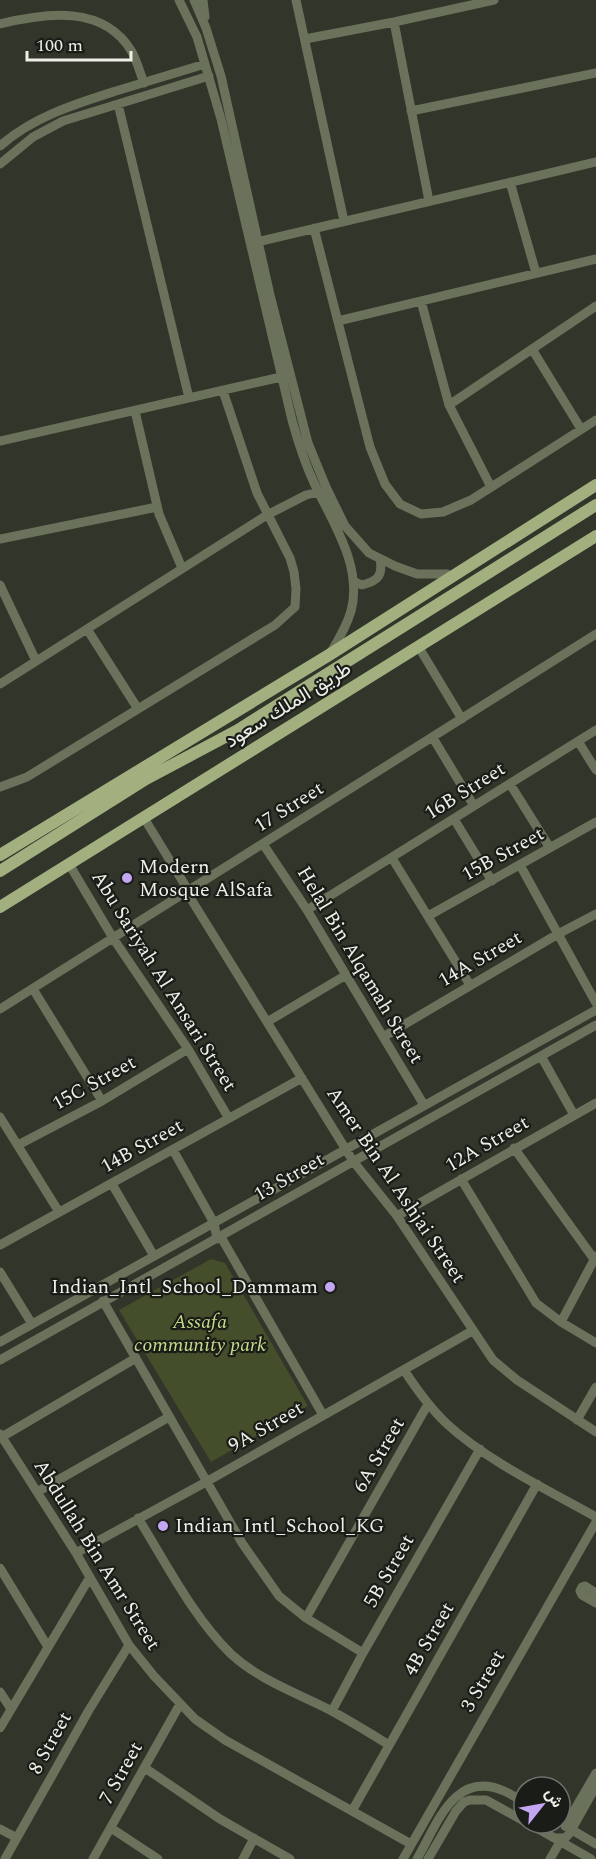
<svg xmlns="http://www.w3.org/2000/svg" width="596" height="1859" viewBox="0 0 596 1859" font-family="Spectral,Vazirmatn,serif">
<rect width="100%" height="100%" fill="#32352a"/>
<path fill="#444e2a" d="M 211,1259 L 225,1263 L 308,1406 L 211,1462 L 119,1310 Z"/>
<g fill="none" stroke-linecap="round" stroke-linejoin="round">
<path stroke="#6b725b" stroke-width="9" d="M 179,0 L 197,37 L 221,119 L 292,420 C 298,442 305,464 315,485 C 333,523 363,567 351,611 C 347,625 339,639 331,652
M 194,0 L 206,28 L 221,76 L 270,295 L 308,443 L 326,487 L 345,526 L 369,553 L 395,566 L 417,574 L 447,574
M 203,0 L 205,17
M 296,0 L 344,221
M 394,22 L 429,201
M 0,24 C 45,13 104,4 132,52 C 137,61 140,73 144,83
M 305,39 L 394,22 L 494,0
M 118,104 L 189,398
M 411,111 L 596,73
M 0,146 C 33,117 75,104 116,91 C 146,82 176,73 205,64
M 0,164 L 33,137 L 63,121 L 209,76
M 510,182 L 536,273
M 314,228 L 370,447 L 385,484 L 400,504 L 421,514 L 443,512 L 471,500 L 596,420
M 257,242 L 596,162
M 421,301 L 449,405 L 491,487
M 338,321 L 596,259
M 532,349 L 581,429
M 449,405 L 596,306
M 135,411 L 159,514 L 182,568
M 0,441 L 281,377
M 0,539 L 157,507
M 353,581 L 362,585 C 378,581 383,576 380,559
M 0,585 L 36,661
M 87,629 L 138,709
M 418,646 L 462,719
M 0,684 L 267,515 L 306,495 L 318,492
M 433,738 L 474,806
M 578,741 L 596,770
M 510,784 L 550,848
M 0,787 L 27,777 L 275,625 L 295,607 L 296,589 L 294,572 L 290,558 L 257,493 L 223,391
M 144,818 L 188,890
M 454,819 L 492,881
M 263,844 L 307,910 L 424,1105
M 392,858 L 470,985
M 69,864 L 113,938 L 188,1049 L 228,1117
M 520,865 L 596,1003
M 186,891 L 353,1161 L 397,1216 L 493,1360 L 517,1380 L 596,1432
M 307,910 L 596,730
M 428,916 L 596,822
M 33,989 L 102,1101
M 0,1009 L 596,634
M 267,1022 L 346,975
M 383,1037 L 558,934 L 596,914
M 541,1056 L 574,1115
M 0,1117 L 59,1212
M 18,1145 L 102,1101 L 188,1049
M 514,1148 L 594,1259
M 173,1150 L 214,1223 L 217,1239
M 461,1179 L 536,1303 L 561,1322 L 596,1343
M 112,1184 L 154,1256
M 397,1216 L 596,1103
M 221,1237 L 323,1415
M 0,1245 L 302,1078
M 0,1272 L 32,1324
M 103,1301 L 242,1543 L 279,1596 L 306,1618 L 363,1653
M 561,1322 L 596,1256
M 0,1342 L 596,1010
M 0,1360 L 596,1025
M 404,1370 C 417,1390 430,1408 447,1424 C 487,1461 548,1490 596,1517
M 577,1420 L 596,1387
M 0,1434 L 76,1553 L 129,1645 L 154,1676 L 195,1719 L 225,1740 L 411,1844
M 0,1438 L 136,1358
M 37,1492 L 169,1417
M 138,1518 C 166,1563 193,1617 231,1654 C 259,1680 297,1693 330,1710 C 350,1721 370,1733 389,1745
M 76,1553 L 206,1482 L 472,1331
M 0,1568 L 48,1647
M 596,1593 L 585,1586 L 582,1587 L 580,1591 L 582,1595 L 596,1603
M 306,1618 L 428,1404
M 0,1692 L 11,1709
M 332,1711 L 363,1653 L 480,1449
M 0,1728 L 90,1577
M 145,1768 L 220,1819 L 290,1859
M 352,1811 L 537,1484
M 528,1823 L 591,1859
M 565,1826 L 596,1773
M 567,1827 L 596,1844
M 111,1828 L 158,1859
M 0,1829 L 17,1838
M 556,1838 L 565,1838 L 569,1834 L 596,1786
M 5,1859 L 89,1710 L 129,1645
M 93,1859 L 180,1704
M 243,1859 L 254,1838
M 403,1859 L 596,1522
M 417,1859 C 437,1825 454,1769 504,1791 C 511,1794 517,1798 524,1802
M 428,1859 L 456,1811 L 464,1802 L 470,1800 L 486,1800 L 524,1821
M 550,1859 L 560,1842"/>
<path stroke="#a2b080" stroke-width="12" d="M 0,855 L 329,655 L 596,485
M 0,871 L 146,779 L 238,730 L 596,505
M 0,907 L 596,536"/>
</g>
<g fill="#c3a7f2" stroke="#1a1c17" stroke-width="2">
<circle cx="127" cy="878" r="6"/>
<circle cx="330" cy="1287" r="6"/>
<circle cx="163" cy="1526" r="6"/>
</g>
<g text-anchor="middle" dominant-baseline="central" stroke-width="4.5" stroke-linejoin="round" paint-order="stroke">
<g font-size="20" fill="#edefe8" stroke="#1a1c17">
<text transform="translate(288 705) rotate(-32)">طريق الملك سعود</text>
<text transform="translate(465 791) rotate(-32)">16B Street</text>
<text transform="translate(289 807) rotate(-32)">17 Street</text>
<text transform="translate(503 854) rotate(-29)">15B Street</text>
<text transform="translate(480 959) rotate(-30)">14A Street</text>
<text transform="translate(360 965) rotate(59)">Helal Bin Alqamah Street</text>
<text transform="translate(164 981) rotate(58)">Abu Sariyah Al Ansari Street</text>
<text transform="translate(94 1083) rotate(-29)">15C Street</text>
<text transform="translate(487 1144) rotate(-30)">12A Street</text>
<text transform="translate(142 1146) rotate(-29)">14B Street</text>
<text transform="translate(289 1177) rotate(-30)">13 Street</text>
<text transform="translate(396 1185) rotate(56)">Amer Bin Al Ashjai Street</text>
<text transform="translate(266 1427) rotate(-30)">9A Street</text>
<text transform="translate(379 1455) rotate(-60)">6A Street</text>
<text transform="translate(97 1555) rotate(58)">Abdullah Bin Amr Street</text>
<text transform="translate(389 1571) rotate(-60)">5B Street</text>
<text transform="translate(429 1639) rotate(-60)">4B Street</text>
<text transform="translate(483 1681) rotate(-60)">3 Street</text>
<text transform="translate(50 1743) rotate(-61)">8 Street</text>
<text transform="translate(121 1773) rotate(-61)">7 Street</text>
</g>
<g font-size="20" fill="#edefe8" stroke="#1a1c17" text-anchor="start">
<text x="139" y="867">Modern<tspan x="139" dy="23">Mosque AlSafa</tspan></text>
<text x="318" y="1287" text-anchor="end">Indian_Intl_School_Dammam</text>
<text x="175" y="1526">Indian_Intl_School_KG</text>
</g>
<g font-size="20" font-style="italic" fill="#c5dc89" stroke="#1a1c17">
<text x="200" y="1322">Assafa<tspan x="200" dy="23">community park</tspan></text>
</g>
</g>
<g transform="translate(542 1805) rotate(59)"><circle r="28" fill="#1a1c17" stroke="#6e706b" stroke-width="1.5"/>
<path d="M0-4.5L10 22L0 15L-10 22Z" fill="#c3a7f2"/>
<text y="-9" font-size="16" font-weight="bold" text-anchor="middle" fill="#edefe8">ش</text>
</g>
<path d="M27 51v9h104v-9" fill="none" stroke="#edefe8" stroke-width="3"/>
<text x="36" y="51" font-size="18" fill="#edefe8" stroke="#1a1c17" stroke-width="4.5" paint-order="stroke">100 m</text>
</svg>
